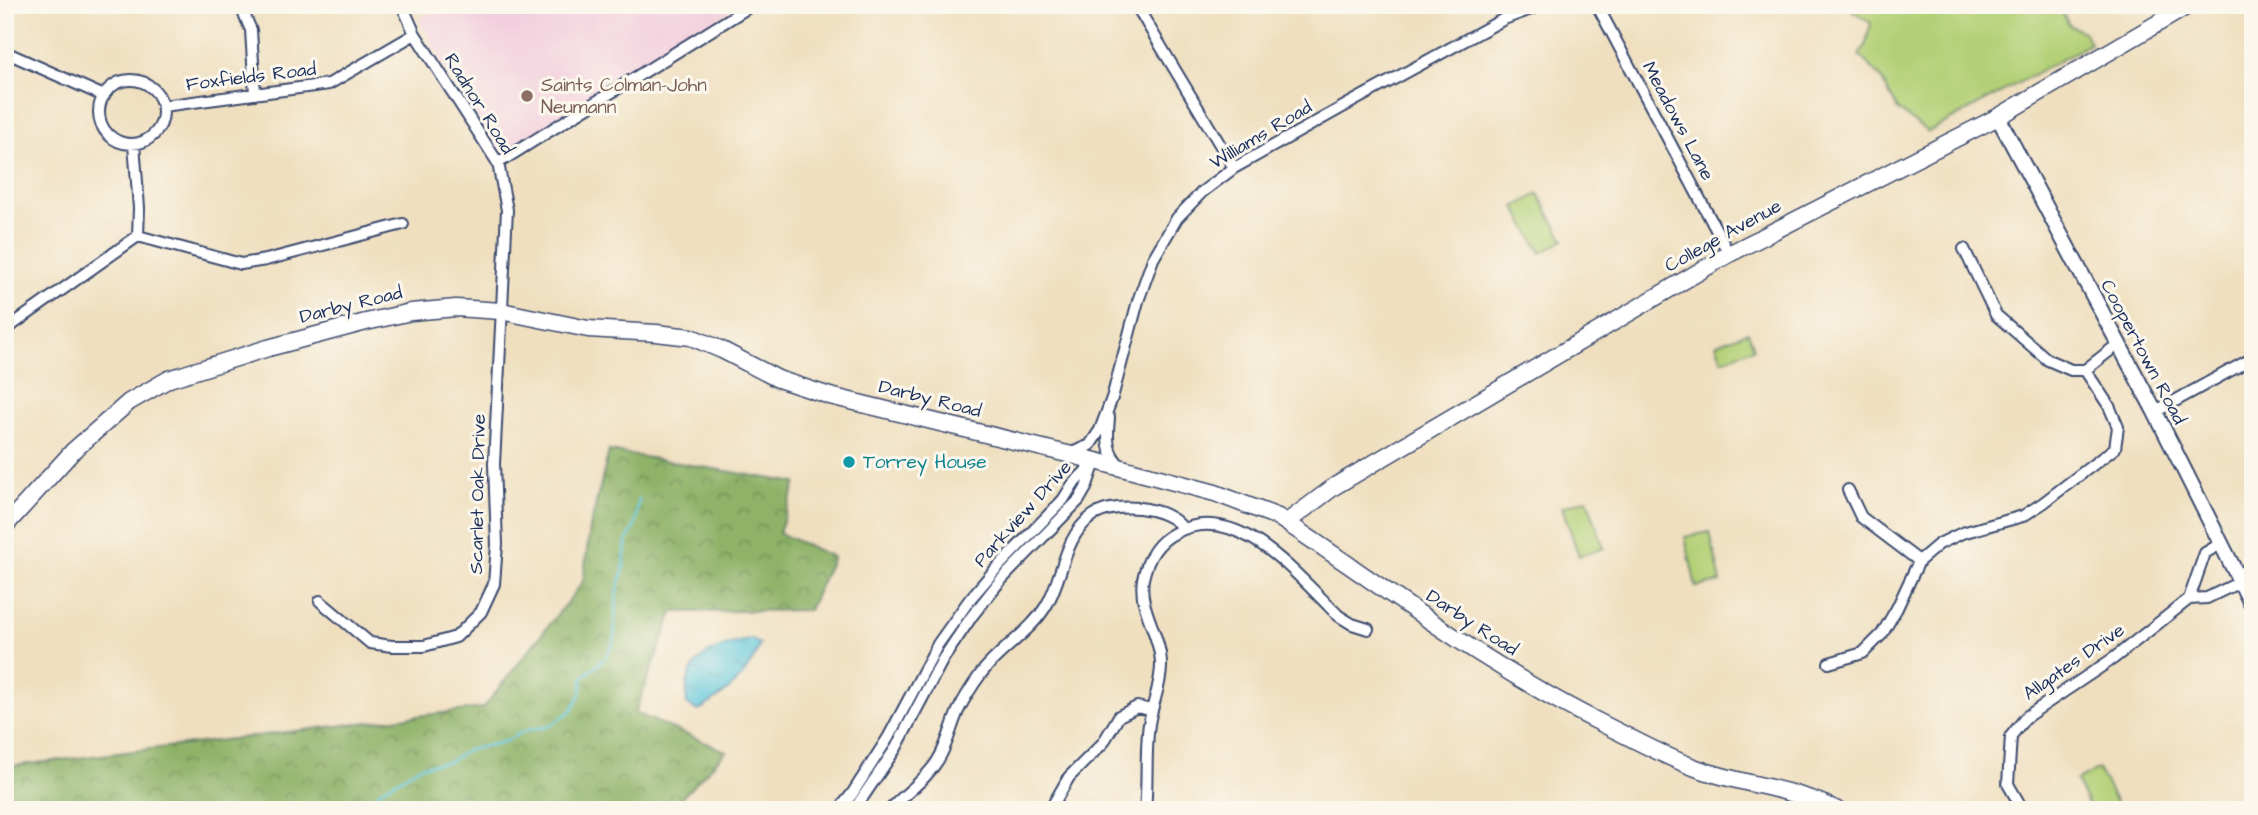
<svg xmlns="http://www.w3.org/2000/svg" width="2258" height="815" viewBox="0 0 2258 815" font-family="'Architects Daughter',sans-serif">
<defs>
<pattern id="forest-crowns" width="20" height="18" patternUnits="userSpaceOnUse" patternTransform="scale(1.75)"><rect width="20" height="18" fill="#8eb267"/><path d="M2 6a3 3 0 1 1 6 0M12 15a3 3 0 1 1 6 0" fill="none" stroke="#739158"/></pattern>
<pattern id="water-ripples" width="26" height="14" patternUnits="userSpaceOnUse" patternTransform="scale(1.75)"><rect width="26" height="14" fill="#5fc7dc"/><path d="M2 4q2-2 4 0t4 0M15 11q2-2 4 0t4 0" fill="none" stroke="#4ea2b6"/></pattern>
</defs>
<rect width="100%" height="100%" fill="#fbf7ec"/>
<filter id="ink" filterUnits="userSpaceOnUse"><feTurbulence type="fractalNoise" baseFrequency=".0143" numOctaves="2"/><feDisplacementMap in="SourceGraphic" scale="14" xChannelSelector="R" yChannelSelector="G"/><feConvolveMatrix kernelMatrix="1 2 1 2 8 2 1 2 1" color-interpolation-filters="sRGB"/></filter>
<filter id="wash" filterUnits="userSpaceOnUse"><feTurbulence type="fractalNoise" baseFrequency=".00686" numOctaves="4" result="noise"/><feDisplacementMap in="SourceGraphic" scale="28" xChannelSelector="R" yChannelSelector="G"/><feGaussianBlur stdDeviation="1.57" result="paint"/><feColorMatrix in="noise" values="0 0 0 0 0 0 0 0 0 0 0 0 0 0 0 0 0 1.4 0 .05"/><feComposite in="paint" operator="in"/></filter>
<g filter="url(#wash)">
<rect width="100%" height="100%" fill="#efdfbf"/>
<path fill="#f3cfde" d="M 442,5 L 740,5 L 500,155 L 490,150 L 419,19 Z"/>
<path fill="#b3d076" stroke="#67806a" stroke-width="2" d="M 1850,5 L 2058,5 L 2069,25 L 2085,33 L 2090,44 L 1928,132 L 1898,110 L 1880,76 L 1859,55 L 1865,47 L 1871,23 L 1853,11 Z
M 1538,194 L 1564,240 L 1541,253 L 1515,207 Z
M 1748,332 L 1754,348 L 1722,360 L 1716,344 Z
M 1587,499 L 1604,548 L 1579,556 L 1562,507 Z
M 1710,532 L 1721,582 L 1696,587 L 1685,537 Z
M 2098,769 L 2120,810 L 2091,810 L 2076,781 Z"/>
<path fill="url(#forest-crowns)" stroke="#547062" stroke-width="2" d="M 609,451 L 796,483 L 779,533 L 833,557 L 809,610 L 673,612 L 635,713 L 726,751 L 670,810 L 5,810 L 5,767 L 483,708 L 583,582 L 590,528 Z"/>
<path fill="url(#water-ripples)" stroke="#3d7b9d" stroke-width="2" d="M 751,639 L 760,644 C 749,676 726,694 698,711 L 687,704 C 681,658 713,647 751,639 Z"/>
<g fill="none" stroke-linecap="round" stroke-linejoin="round">
<path stroke="#5fc7dc" stroke-width="2.5" d="M 372,810 L 379,791 L 421,766 L 448,762 L 468,750 L 504,742 L 524,731 L 550,726 L 572,710 L 581,694 L 583,677 L 606,657 L 614,641 L 617,593 L 624,567 L 626,542 L 635,526 L 639,498"/>
</g>
</g>
<g filter="url(#ink)">
<g fill="none" stroke-linecap="round" stroke-linejoin="round">
<defs>
<path id="minor" d="M 240,5 L 251,30 L 255,94
M 1136,5 L 1234,168
M 1597,5 L 1729,254
M 5,52 L 104,96
M99 112a32 32 0 1 1 64 0a32 32 0 1 1-64 0Z
M 163,106 L 329,84 L 415,34
M 498,163 L 752,5
M 138,236 L 241,264 L 266,260 L 403,224
M 5,330 L 138,236 L 139,208 L 134,144
M 2085,370 L 2117,345
M 2155,412 L 2253,358
M 1109,418 C 1107,438 1106,454 1122,467
M 1072,453 L 1090,445 L 1100,430 L 1112,398 L 1138,301 L 1153,259 L 1177,218 L 1202,192 L 1234,168 L 1350,103 L 1504,19 L 1542,5
M 1848,490 L 1861,517 L 1919,561
M 2189,599 L 2207,598 L 2240,582
M 320,601 L 370,643 L 392,646 L 424,646 L 456,637 L 481,612 L 494,584 L 497,544 L 494,464 L 507,210 L 498,163 L 415,34 L 402,5
M 1829,663 L 1863,653 L 1882,634 L 1897,608 L 1919,561 L 1939,544 L 1962,533 L 2023,516 L 2043,503 L 2115,448 L 2118,427 L 2109,406 L 2085,370 L 2071,370 L 2048,360 L 1996,315 L 1964,249
M 839,810 L 852,794 L 888,738 L 938,644 L 970,599 L 994,571 L 1063,500 L 1073,484 L 1096,461
M 854,810 L 896,748 L 943,659 L 972,616 L 1000,581 L 1079,500 L 1086,488 L 1094,465
M 890,810 C 905,793 926,780 938,760 C 947,746 951,727 958,711 C 964,699 972,686 980,675 C 999,649 1029,634 1046,606 C 1063,579 1063,538 1091,517 C 1112,501 1168,505 1183,529
M 1050,810 L 1069,777 L 1103,743 L 1119,716 L 1137,707 L 1151,710
M 1145,810 C 1148,782 1145,752 1149,724 C 1152,704 1162,683 1161,662 C 1160,634 1138,608 1143,579 C 1147,560 1157,542 1175,533 C 1238,499 1299,578 1339,616 L 1352,624 L 1368,629
M 2023,810 L 2008,784 L 2011,736 L 2026,717 L 2114,658 L 2189,599 L 2205,553 L 2220,544"/>
<path id="tertiary" d="M 1998,117 L 2155,412 L 2253,607"/>
<path id="secondary" d="M 1287,522 L 1335,486 L 1729,254 L 1998,117 L 2189,5
M 5,526 L 73,451 L 129,402 L 169,379 L 268,348 L 366,322 L 411,312 L 456,308 L 501,311 L 588,329 L 656,333 L 691,337 L 722,350 L 778,379 L 830,396 L 1096,461 L 1215,493 L 1278,517 C 1387,589 1491,670 1609,727 C 1637,741 1666,757 1696,768 C 1742,785 1793,788 1837,810"/>
</defs>
<use href="#minor" stroke="#3b496d" stroke-width="14"/>
<use href="#tertiary" stroke="#3b496d" stroke-width="18"/>
<use href="#secondary" stroke="#3b496d" stroke-width="19"/>
<use href="#minor" stroke="#fff" stroke-width="10"/>
<use href="#tertiary" stroke="#fff" stroke-width="14"/>
<use href="#secondary" stroke="#fff" stroke-width="16"/>
</g>
</g>
<circle fill="#8d6e63" stroke="#fbf7ec" stroke-width="2.5" cx="527" cy="96" r="7"/>
<circle fill="#0f9aa8" stroke="#fbf7ec" stroke-width="2.5" cx="849" cy="462" r="7"/>
<g text-anchor="middle" dominant-baseline="central" stroke-width="6" stroke-linejoin="round" paint-order="stroke">
<g font-size="19" fill="#1b2f5e" stroke="#fbf7ec">
<text transform="translate(251 77) rotate(-7)">Foxfields Road</text>
<text transform="translate(479 104) rotate(58)">Radnor Road</text>
<text transform="translate(1678 121) rotate(62)">Meadows Lane</text>
<text transform="translate(1261 135) rotate(-31)">Williams Road</text>
<text transform="translate(1723 236) rotate(-29)">College Avenue</text>
<text transform="translate(351 305) rotate(-14)">Darby Road</text>
<text transform="translate(2143 352) rotate(62)">Coopertown Road</text>
<text transform="translate(930 399) rotate(14)">Darby Road</text>
<text transform="translate(478 494) rotate(-89)">Scarlet Oak Drive</text>
<text transform="translate(1023 514) rotate(-48)">Parkview Drive</text>
<text transform="translate(1472 623) rotate(33)">Darby Road</text>
<text transform="translate(2074 662) rotate(-35)">Allgates Drive</text>
</g>
<g font-size="19" fill="#785e54" stroke="#fbf7ec" text-anchor="start">
<text x="541" y="85">Saints Colman-John<tspan x="541" dy="22">Neumann</tspan></text>
</g>
<g font-size="19" fill="#0d838f" stroke="#fbf7ec" text-anchor="start">
<text x="863" y="462">Torrey House</text>
</g>
</g>
<rect width="2258" height="815" fill="none" stroke="#fbf7ec" stroke-width="28"/>
</svg>
